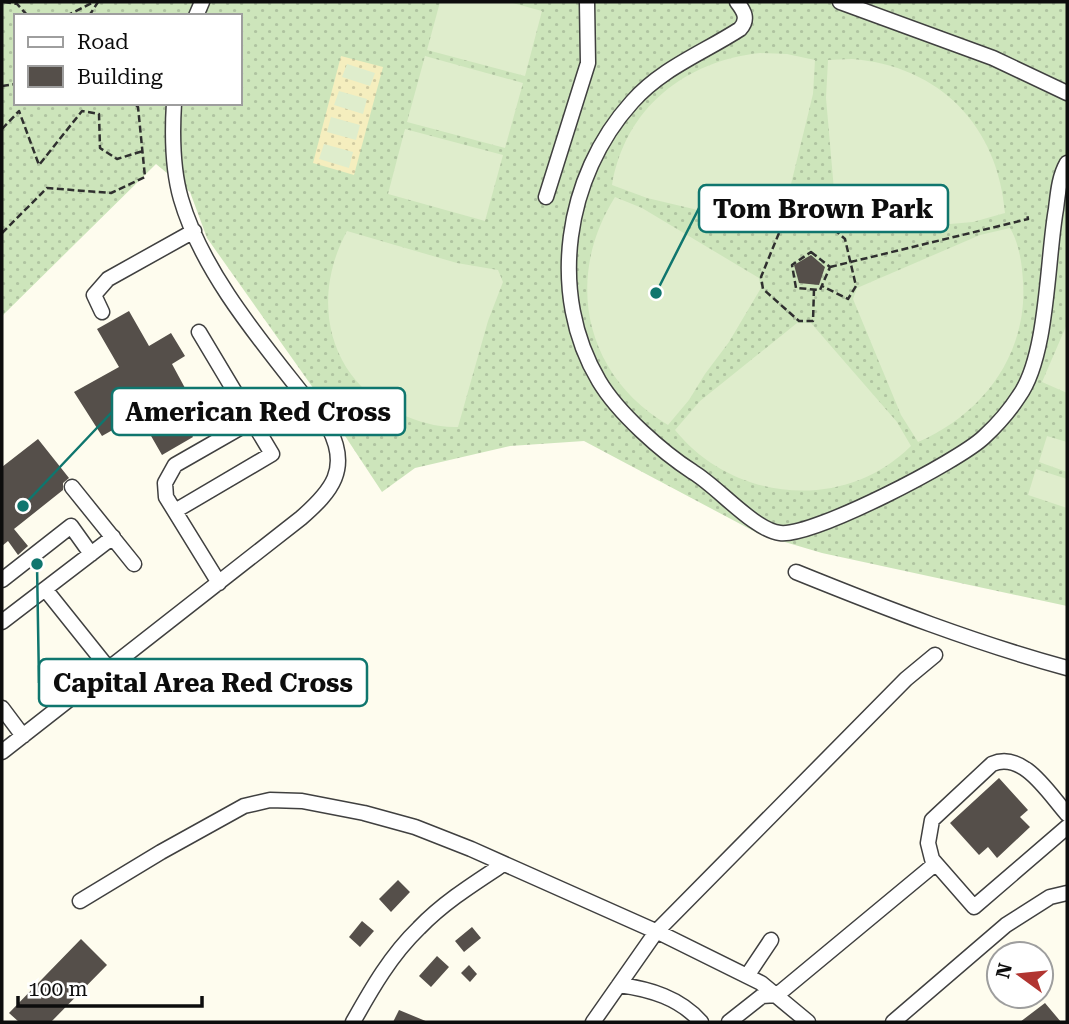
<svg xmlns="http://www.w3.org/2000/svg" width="1069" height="1024" viewBox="0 0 1069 1024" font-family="'Roboto Serif',serif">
<defs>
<pattern id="grass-dots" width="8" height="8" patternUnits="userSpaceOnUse" patternTransform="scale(1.75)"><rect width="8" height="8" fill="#cde5bb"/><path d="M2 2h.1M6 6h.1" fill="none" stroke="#afc3a0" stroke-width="1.8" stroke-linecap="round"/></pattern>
<pattern id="sand-dots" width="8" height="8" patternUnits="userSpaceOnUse" patternTransform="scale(1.75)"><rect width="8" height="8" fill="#f5eebe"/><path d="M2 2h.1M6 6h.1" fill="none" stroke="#d1cba2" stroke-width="1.8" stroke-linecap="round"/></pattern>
</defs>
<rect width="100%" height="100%" fill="#fefcee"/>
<path fill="url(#grass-dots)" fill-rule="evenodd" d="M 2,2 L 1067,2 L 1067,606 L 822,553 L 761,535 L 584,441 L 510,446 L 415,468 L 382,492 L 316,392 L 207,238 L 190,192 L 156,164 L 2,316 ZM 16,16 L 240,16 L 240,103 L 16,103 Z"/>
<path fill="url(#sand-dots)" d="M 341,56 L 383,67 L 354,175 L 313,163 Z"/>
<path fill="#dfedcc" d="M 440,2 L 509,2 L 542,11 L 525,76 L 427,50 Z
M 760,53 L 787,54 L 815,60 L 813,94 L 782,221 L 773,228 L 647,198 L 612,185 C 625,108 685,61 760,53 Z
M 425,56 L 523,83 L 505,148 L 407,122 Z
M 852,59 C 940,66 998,126 1005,213 L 973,222 L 847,233 L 837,225 L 826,98 L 828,60 Z
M 347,64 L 375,73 L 370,86 L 342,77 Z
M 339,91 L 367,99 L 363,114 L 334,105 Z
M 331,117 L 360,125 L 356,140 L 327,132 Z
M 405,129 L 503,155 L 485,221 L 388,194 Z
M 324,144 L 353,152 L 349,168 L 319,159 Z
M 615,197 L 642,208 L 759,278 L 761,288 L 729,342 L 705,374 L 689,400 L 668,425 C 584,375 564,278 615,197 Z
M 1010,228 C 1019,243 1022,263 1023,281 C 1028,354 983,414 918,442 L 901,415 L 853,299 L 857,288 L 980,235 Z
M 347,231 L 457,263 L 498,270 L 503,282 L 488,321 L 458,427 C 439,428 419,422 401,414 C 327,380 310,299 347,231 Z
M 797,323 L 811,323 L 897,422 L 911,446 C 844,513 733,502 675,430 L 700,401 Z
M 1067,324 L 1067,393 L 1042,382 Z
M 1047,436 L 1067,442 L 1067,472 L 1039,462 Z
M 1036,469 L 1067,479 L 1067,508 L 1028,495 Z"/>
<path fill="#554f4a" d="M 811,255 L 825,267 L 819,285 L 799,283 L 794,265 Z
M 129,311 L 149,346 L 171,333 L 185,356 L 172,364 L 185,388 L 170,397 L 193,437 L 162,455 L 139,415 L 102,436 L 74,392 L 119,367 L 97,329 Z
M 38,439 L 69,478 L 63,483 L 63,490 L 14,529 L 28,546 L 18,555 L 8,541 L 2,546 L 2,467 Z
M 999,778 L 1028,810 L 1020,817 L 1030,827 L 997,858 L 988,847 L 979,855 L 950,823 Z
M 398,880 L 410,892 L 391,912 L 379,899 Z
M 362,921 L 374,931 L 360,947 L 349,937 Z
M 472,927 L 481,938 L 464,952 L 455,941 Z
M 81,939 L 107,965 L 51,1022 L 19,1022 L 9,1013 Z
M 437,956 L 449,967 L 431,987 L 419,976 Z
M 469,965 L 477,974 L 470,982 L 461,973 Z
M 1045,1003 L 1061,1022 L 1020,1022 Z
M 399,1010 L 428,1022 L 393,1022 Z"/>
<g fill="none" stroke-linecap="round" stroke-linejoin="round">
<defs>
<path id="minor" d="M 737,2 C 744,11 749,19 740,29 C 703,53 662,68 632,102 C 565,176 547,294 599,381 C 618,413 662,452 693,472 C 718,487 754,530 780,533 C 813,537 959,461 984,437 C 997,425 1010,410 1019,396 C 1048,356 1047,259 1056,209 C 1058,193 1059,177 1067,163
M 840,2 L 993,58 L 1067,93
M 196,16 L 202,2
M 546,197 L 588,63 L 587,2
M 102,312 L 94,295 L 108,279 L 194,231
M 72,487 L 134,564
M 175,511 L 272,454 L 199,332
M 796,572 C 885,608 975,643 1067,668
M 2,580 L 71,526 L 91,554
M 219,583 L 166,497 L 165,483 L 175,465 L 252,421
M 45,589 L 109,669
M 2,622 L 113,537
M 2,708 L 23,736
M 2,752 L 301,518 C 332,491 350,469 329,428 C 277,359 205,282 181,199 C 172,168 172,135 174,103
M 1067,814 C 1049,794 1023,750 992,764 L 932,820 L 928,843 L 932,859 L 974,907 L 1067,827
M 80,901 L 161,852 L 244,806 L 270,800 L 302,801 L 364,813 L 415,827 L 471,849 L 662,934 L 761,983 L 808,1022
M 747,976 L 771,940
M 619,985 C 650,989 680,998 701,1022
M 353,1022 C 372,988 391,955 419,928 C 443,903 473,884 502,865
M 593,1022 L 656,932 L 906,679 L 935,655
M 729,1022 L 762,996 L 777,995 L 935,864
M 893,1022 L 1006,925 L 1050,897 L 1067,893"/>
</defs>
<use href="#minor" stroke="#404040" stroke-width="17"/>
<path stroke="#2f2f2f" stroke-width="2.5" stroke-dasharray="7 3.5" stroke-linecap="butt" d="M 4,2 L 17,4 L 28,16
M 66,16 L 94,2
M 89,16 L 98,2
M 2,86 L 16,84
M 2,129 L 19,111 L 39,165 L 82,111 L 99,114 L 100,148 L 117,159 L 143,151
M 2,233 L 47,188 L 111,193 L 145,177 L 138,107 L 133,103
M 811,252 L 830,267 L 820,290 L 796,288 L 792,265 Z
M 830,267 L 1028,219 L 1027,214
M 814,289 L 813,321 L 799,321 L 763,289 L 761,277 L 779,233 L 790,227 L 836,231 L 845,239 L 856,286 L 848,299 L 822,286"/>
<use href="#minor" stroke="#fff" stroke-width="14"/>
</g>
<path fill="none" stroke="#0f766e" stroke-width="2.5" d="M656 293L699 208M23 506L112 412M37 564L39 683"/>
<g fill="#0f766e" stroke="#fff" stroke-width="2.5">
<circle cx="656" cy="293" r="7"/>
<circle cx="23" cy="506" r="7"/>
<circle cx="37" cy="564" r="7"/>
</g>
<g fill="#fff" stroke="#0f766e" stroke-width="2.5">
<rect x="699" y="185" width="249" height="47" rx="7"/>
<rect x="112" y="388" width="293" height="47" rx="7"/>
<rect x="39" y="659" width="328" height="47" rx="7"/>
</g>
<g font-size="26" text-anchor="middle" font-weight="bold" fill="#0d0d0d">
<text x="823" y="218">Tom Brown Park</text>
<text x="258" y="421">American Red Cross</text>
<text x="203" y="692">Capital Area Red Cross</text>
</g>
<rect width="1069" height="1024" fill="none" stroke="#0d0d0d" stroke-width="7"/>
<rect x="14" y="14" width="228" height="91" fill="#ffffff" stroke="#9e9e9e" stroke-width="2"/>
<rect x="28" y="37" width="35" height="10" fill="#ffffff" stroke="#9e9e9e" stroke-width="2"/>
<text x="77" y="49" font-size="21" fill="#0d0d0d">Road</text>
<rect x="28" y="66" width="35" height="21" fill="#554f4a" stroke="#9e9e9e" stroke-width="2"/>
<text x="77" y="84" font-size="21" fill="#0d0d0d">Building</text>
<g transform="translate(1020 975) rotate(285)"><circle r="33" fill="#ffffff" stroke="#9e9e9e" stroke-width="2"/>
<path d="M0-5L12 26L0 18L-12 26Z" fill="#b13531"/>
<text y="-10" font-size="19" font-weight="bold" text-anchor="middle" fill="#0d0d0d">N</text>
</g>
<path d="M18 996v10h184v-10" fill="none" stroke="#0d0d0d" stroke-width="3.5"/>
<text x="28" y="996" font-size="21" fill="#0d0d0d" stroke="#ffffff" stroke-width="5" paint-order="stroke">100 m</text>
</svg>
